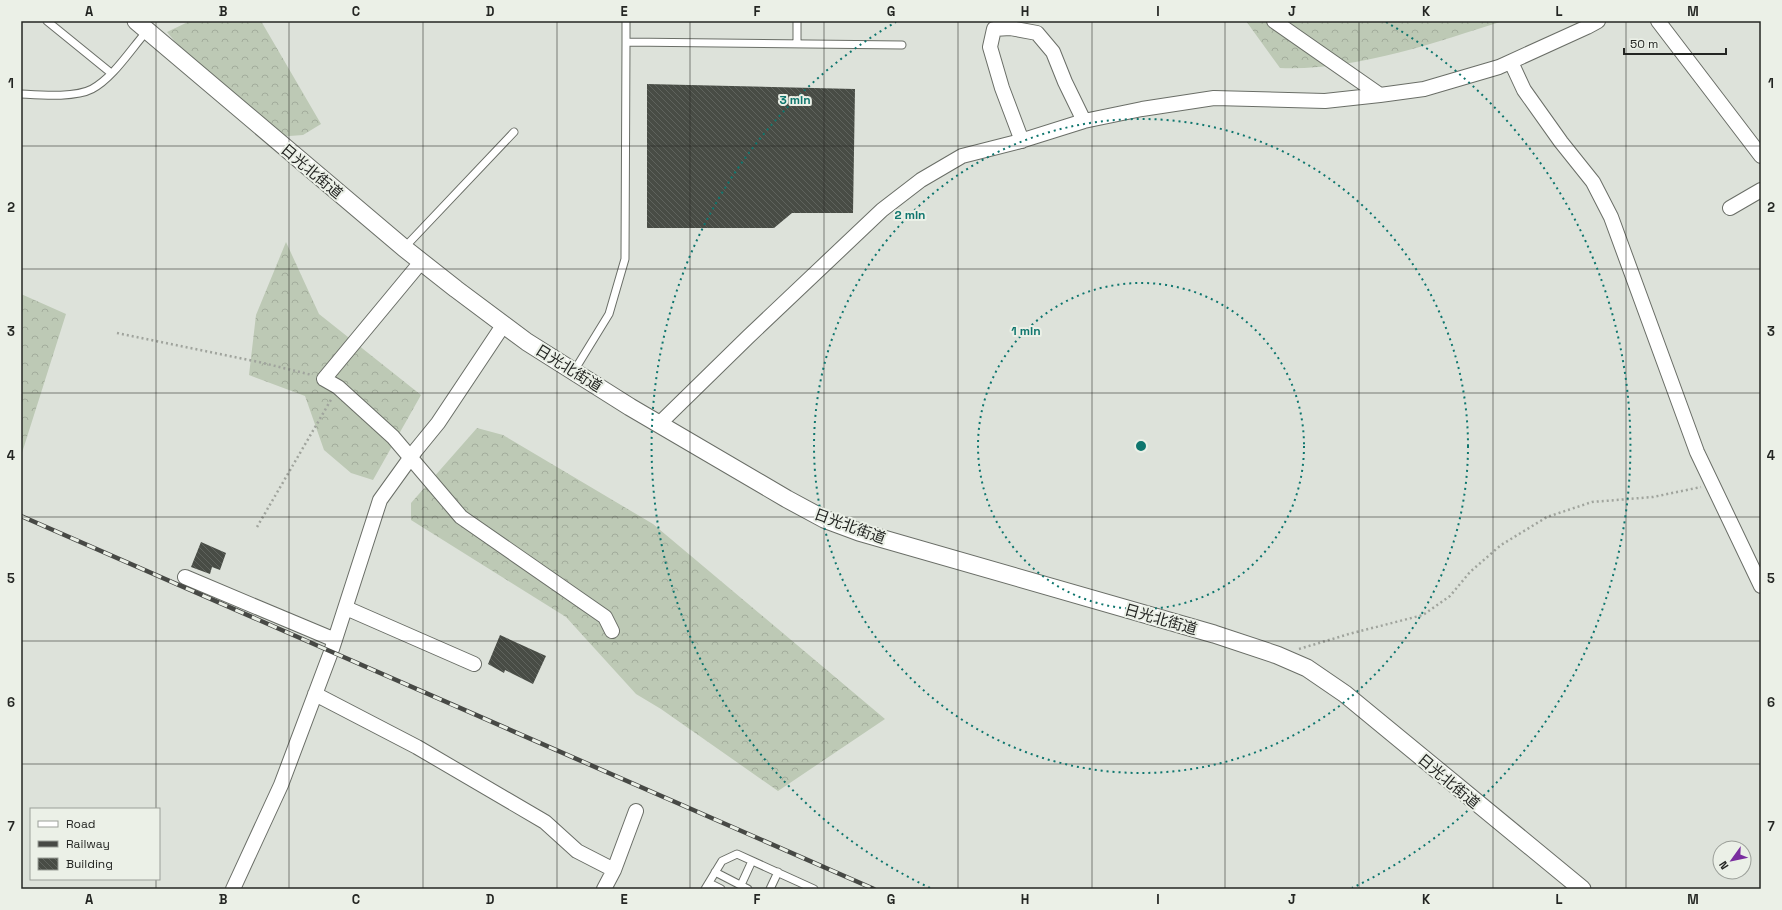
<svg xmlns="http://www.w3.org/2000/svg" width="1782" height="910" viewBox="0 0 1782 910" font-family="'Space Grotesk','Noto Sans JP',sans-serif">
<defs>
<pattern id="forest-crowns" width="20" height="18" patternUnits="userSpaceOnUse"><rect width="20" height="18" fill="#bdc9b5"/><path d="M2 6a3 3 0 1 1 6 0M12 15a3 3 0 1 1 6 0" fill="none" stroke="#a2ac9b"/></pattern>
<pattern id="building-back-hatch" width="6" height="6" patternUnits="userSpaceOnUse"><rect width="6" height="6" fill="#484c45"/><path d="M-1 5l2 2M0 0l6 6M5-1l2 2" fill="none" stroke="#5f635d"/></pattern>
</defs>
<rect width="100%" height="100%" fill="#dde2da"/>
<path fill="url(#forest-crowns)" d="M 190,21 L 261,21 L 321,124 L 303,135 L 276,137 L 232,110 L 167,32 Z
M 1246,21 L 1503,21 C 1434,43 1354,71 1280,68 Z
M 286,242 L 319,314 L 421,395 L 373,480 L 351,473 L 324,450 L 305,396 L 249,375 L 256,315 Z
M 21,294 L 66,314 L 21,456 Z
M 477,428 L 503,435 L 653,524 L 885,719 L 778,791 L 661,709 L 636,694 L 566,617 L 411,520 L 411,503 Z"/>
<path fill="url(#building-back-hatch)" d="M 647,84 L 855,89 L 853,213 L 792,213 L 774,228 L 647,228 Z
M 201,542 L 226,553 L 220,570 L 212,567 L 210,574 L 191,567 Z
M 500,635 L 546,656 L 533,684 L 505,670 L 504,673 L 488,664 Z"/>
<g fill="none" stroke-linecap="round" stroke-linejoin="round">
<defs>
<path id="service" d="M 47,21 L 111,73
M 626,21 L 626,42 L 902,45
M 797,21 L 797,44
M 21,94 C 40,95 75,98 92,89 C 113,78 131,49 147,31
M 404,248 L 514,132
M 574,371 L 609,314 L 625,259 L 626,42
M 715,872 L 748,889
M 709,883 L 721,889
M 741,885 L 752,861
M 705,889 L 722,861 L 737,854 L 814,889
M 770,889 L 778,872"/>
<path id="minor" d="M 1274,21 L 1380,95 L 1424,89 L 1499,67 L 1587,27 L 1598,21
M 1658,21 L 1761,156
M 1511,62 L 1524,90 L 1561,142 L 1593,182 L 1611,217 L 1697,452 L 1761,586
M 1022,141 L 1002,88 L 990,47 L 994,29 L 1010,28 L 1037,33 L 1053,52 L 1065,82 L 1084,121
M 1730,208 L 1761,190
M 421,262 L 324,379 L 338,387 L 393,437 L 461,517 L 605,617 L 612,631
M 659,424 L 748,337 L 882,210 L 921,180 L 962,156 L 1017,142 L 1084,121 L 1142,109 L 1214,98 L 1325,101 L 1380,95
M 185,577 L 335,640
M 346,608 L 474,664
M 315,694 L 417,747 L 545,822 L 577,851 L 614,870
M 233,889 L 281,785 L 331,652 L 380,500 L 416,450 L 438,423 L 504,324
M 604,889 L 614,870 L 636,811"/>
<path id="tertiary" d="M 136,21 L 404,248 L 456,289 L 527,342 L 630,407 L 787,499 L 824,519 L 859,532 L 1214,634 L 1277,655 L 1307,668 L 1345,694 L 1582,889"/>
</defs>
<use href="#service" stroke="#6a6e67" stroke-width="9"/>
<use href="#minor" stroke="#6a6e67" stroke-width="16"/>
<use href="#tertiary" stroke="#6a6e67" stroke-width="19"/>
<path stroke="#a0a49d" stroke-width="2.5" stroke-dasharray="2 3" stroke-linecap="butt" d="M 117,333 L 259,362 L 312,375
M 257,527 L 332,398
M 1299,649 L 1349,634 L 1423,615 L 1450,596 L 1470,572 L 1501,545 L 1547,517 L 1592,502 L 1653,497 L 1701,487"/>
<use href="#service" stroke="#fff" stroke-width="7"/>
<use href="#minor" stroke="#fff" stroke-width="14"/>
<use href="#tertiary" stroke="#fff" stroke-width="17"/>
<defs>
<path id="rail" d="M 21,516 L 874,889"/>
</defs>
<use href="#rail" stroke="#474945" stroke-width="4.5"/>
<use href="#rail" stroke="#ebf0e7" stroke-width="3" stroke-dasharray="9" stroke-linecap="butt"/>
</g>
<path fill="none" stroke="#242623" stroke-width="1" stroke-opacity="0.55" d="M 156,21 L 156,809M 289,21 L 289,889M 423,21 L 423,889M 557,21 L 557,889M 690,21 L 690,889M 824,21 L 824,889M 958,21 L 958,889M 1092,21 L 1092,889M 1225,21 L 1225,889M 1359,21 L 1359,889M 1493,21 L 1493,889M 1626,21 L 1626,889M 21,146 L 1761,146M 21,269 L 1761,269M 21,393 L 1761,393M 21,517 L 1761,517M 21,641 L 1761,641M 21,764 L 1761,764M 156,879 L 156,889"/>
<g fill="none" stroke="#0f766e" stroke-width="2" stroke-dasharray="2 4">
<circle cx="1141" cy="446" r="163"/>
<circle cx="1141" cy="446" r="327"/>
<path d="M930 888A490 490 0 0 1 896 22M1386 22A490 490 0 0 1 1352 888"/>
</g>
<g text-anchor="middle" dominant-baseline="central" stroke-width="4" stroke-linejoin="round" paint-order="stroke">
<g font-size="15" fill="#242623" stroke="#ebf0e7">
<text transform="translate(312 171) rotate(40)">日光北街道</text>
<text transform="translate(569 368) rotate(32)">日光北街道</text>
<text transform="translate(850 526) rotate(20)">日光北街道</text>
<text transform="translate(1161 619) rotate(16)">日光北街道</text>
<text transform="translate(1449 781) rotate(40)">日光北街道</text>
</g>
</g>
<circle cx="1141" cy="446" r="6" fill="#0f766e" stroke="#ebf0e7" stroke-width="2"/>
<g font-size="12" text-anchor="middle" font-weight="bold" fill="#0f766e" stroke="#ebf0e7" stroke-width="4" stroke-linejoin="round" paint-order="stroke">
<text x="795" y="104">3 min</text>
<text x="910" y="219">2 min</text>
<text x="1026" y="335">1 min</text>
</g>
<rect width="1782" height="910" fill="none" stroke="#ebf0e7" stroke-width="44"/>
<rect x="30" y="808" width="130" height="72" fill="#ebf0e7" stroke="#9b9f99"/>
<rect x="38" y="821" width="20" height="6" fill="#ffffff" stroke="#9b9f99"/>
<text x="66" y="828" font-size="12" fill="#242623">Road</text>
<rect x="38" y="841" width="20" height="6" fill="#474945" stroke="#9b9f99"/>
<text x="66" y="848" font-size="12" fill="#242623">Railway</text>
<rect x="38" y="858" width="20" height="12" fill="url(#building-back-hatch)" stroke="#9b9f99"/>
<text x="66" y="868" font-size="12" fill="#242623">Building</text>
<g transform="translate(1732 860) rotate(237)"><circle r="19" fill="#ebf0e7" stroke="#9b9f99"/>
<path d="M0-3L7 15L0 10L-7 15Z" fill="#7a2e9f"/>
<text y="-6" font-size="11" font-weight="bold" text-anchor="middle" fill="#242623">N</text>
</g>
<path d="M1624 48v6h102v-6" fill="none" stroke="#242623" stroke-width="2"/>
<text x="1630" y="48" font-size="12" fill="#242623" stroke="#ebf0e7" stroke-width="3" paint-order="stroke">50 m</text>
<rect x="22" y="22" width="1738" height="866" fill="none" stroke="#242623" stroke-width="1.5"/>
<g font-size="13" text-anchor="middle" font-weight="bold" fill="#242623">
<text x="89" y="16">A</text>
<text x="223" y="16">B</text>
<text x="356" y="16">C</text>
<text x="490" y="16">D</text>
<text x="624" y="16">E</text>
<text x="757" y="16">F</text>
<text x="891" y="16">G</text>
<text x="1025" y="16">H</text>
<text x="1158" y="16">I</text>
<text x="1292" y="16">J</text>
<text x="1426" y="16">K</text>
<text x="1559" y="16">L</text>
<text x="1693" y="16">M</text>
<text x="11" y="88">1</text>
<text x="1771" y="88">1</text>
<text x="11" y="212">2</text>
<text x="1771" y="212">2</text>
<text x="11" y="336">3</text>
<text x="1771" y="336">3</text>
<text x="11" y="460">4</text>
<text x="1771" y="460">4</text>
<text x="11" y="583">5</text>
<text x="1771" y="583">5</text>
<text x="11" y="707">6</text>
<text x="1771" y="707">6</text>
<text x="11" y="831">7</text>
<text x="1771" y="831">7</text>
<text x="89" y="904">A</text>
<text x="223" y="904">B</text>
<text x="356" y="904">C</text>
<text x="490" y="904">D</text>
<text x="624" y="904">E</text>
<text x="757" y="904">F</text>
<text x="891" y="904">G</text>
<text x="1025" y="904">H</text>
<text x="1158" y="904">I</text>
<text x="1292" y="904">J</text>
<text x="1426" y="904">K</text>
<text x="1559" y="904">L</text>
<text x="1693" y="904">M</text>
</g>
</svg>
